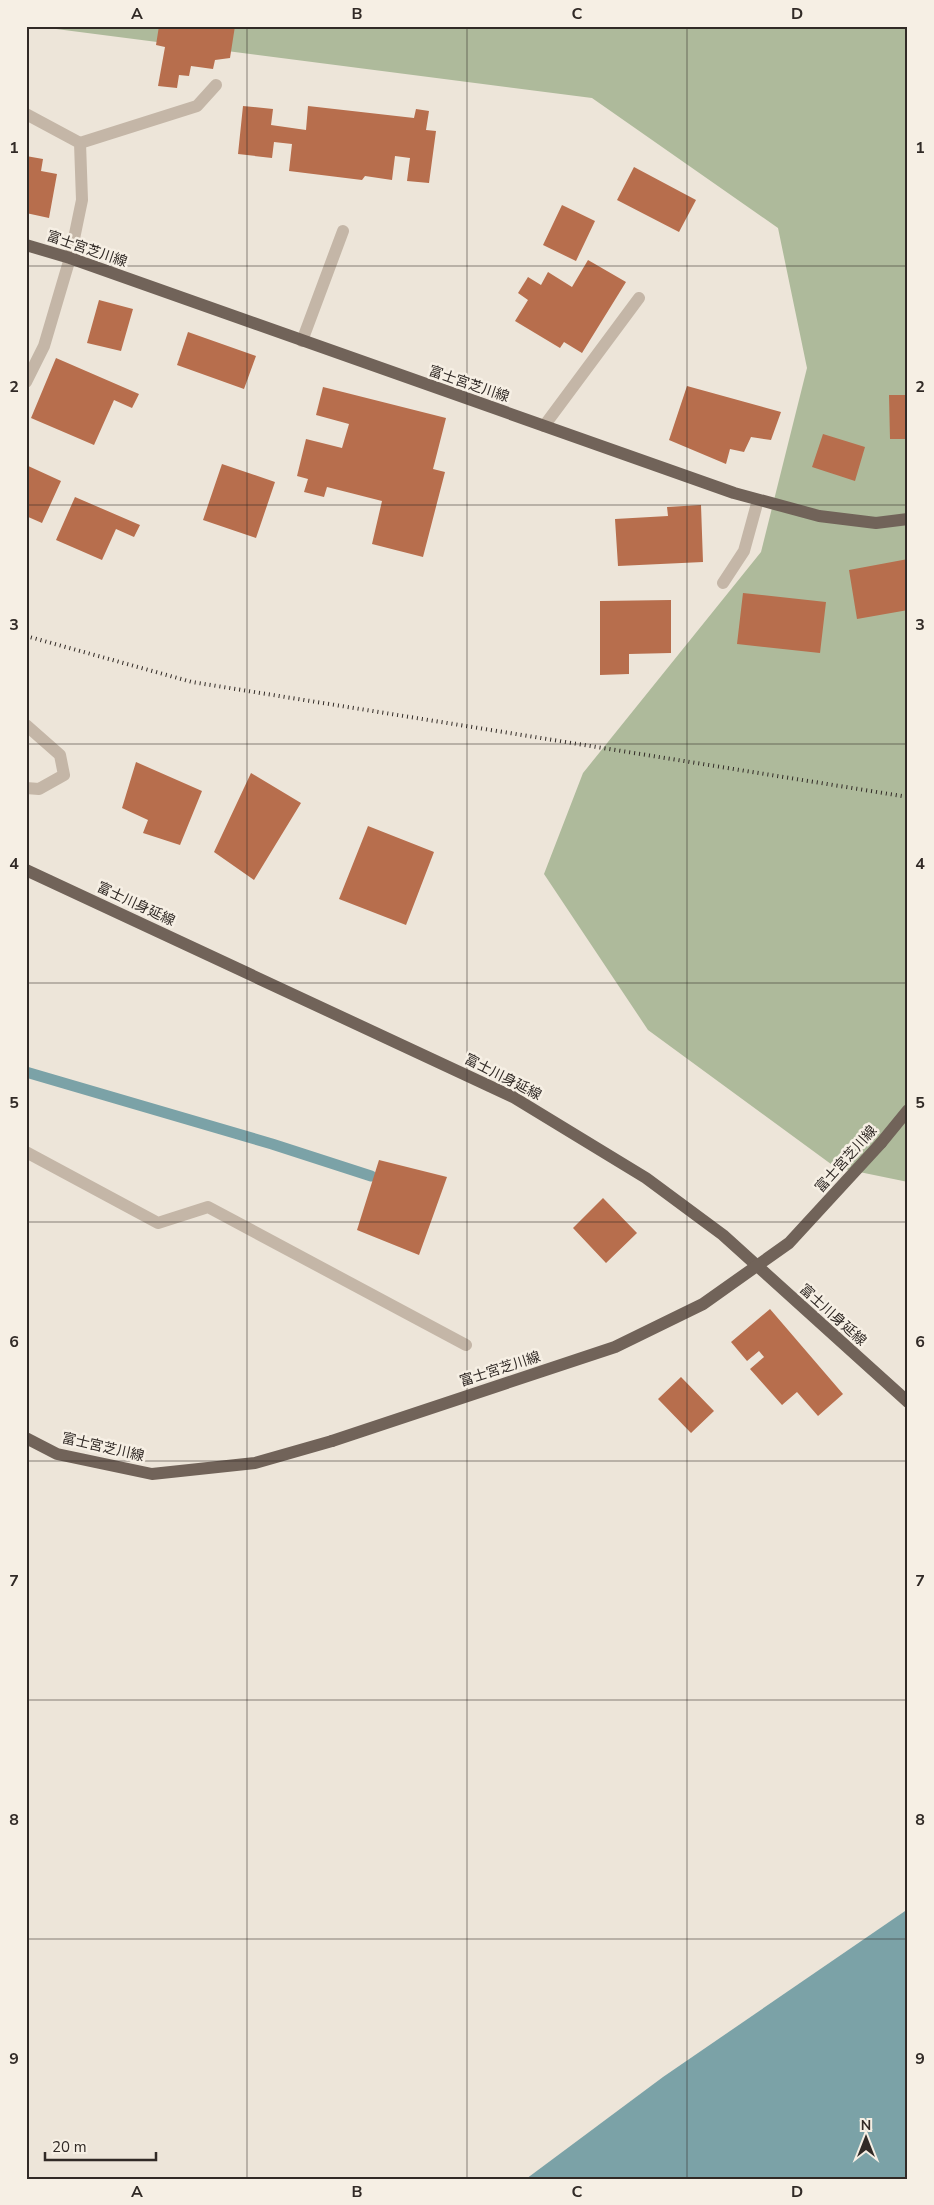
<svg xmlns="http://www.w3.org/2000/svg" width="934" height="2205" viewBox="0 0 934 2205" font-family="'Nunito Sans','Noto Sans JP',sans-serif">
<rect width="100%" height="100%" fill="#ede5d9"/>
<path fill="#aeba9b" d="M 33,26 L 908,26 L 908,1182 L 835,1167 L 648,1030 L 544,874 L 583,773 L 761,552 L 807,368 L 778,228 L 592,98 Z"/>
<path fill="#7ba2a7" d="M 908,1909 L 908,2179 L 526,2179 L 663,2077 Z"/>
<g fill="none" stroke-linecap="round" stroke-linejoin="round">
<path stroke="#7ba2a7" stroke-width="11" d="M 26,1072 L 272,1144 L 371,1176"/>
</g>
<path fill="#b76e4d" d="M 159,26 L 235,26 L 230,58 L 215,60 L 213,69 L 191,66 L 189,76 L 179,75 L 177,88 L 158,86 L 165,47 L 156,45 Z
M 243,106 L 273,109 L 271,125 L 306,130 L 308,106 L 414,118 L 416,109 L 429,111 L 426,130 L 436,131 L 429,183 L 407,181 L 410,158 L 395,156 L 392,180 L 365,176 L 362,180 L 289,171 L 292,144 L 274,142 L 272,158 L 238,154 Z
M 26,156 L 43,159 L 41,171 L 57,174 L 49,218 L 26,213 Z
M 634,167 L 696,200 L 679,232 L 617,200 Z
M 562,205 L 595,221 L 576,261 L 543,245 Z
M 588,260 L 626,282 L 582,353 L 564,342 L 560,348 L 515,321 L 528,300 L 518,293 L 528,277 L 541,285 L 548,272 L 572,287 Z
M 99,300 L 133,309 L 121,351 L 87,343 Z
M 188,332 L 256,356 L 244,389 L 177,365 Z
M 56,358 L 139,394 L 132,408 L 114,400 L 94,445 L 31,418 Z
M 687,386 L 781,412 L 771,440 L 751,437 L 744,452 L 730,449 L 726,464 L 669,440 Z
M 323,387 L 446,418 L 433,469 L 445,472 L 423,557 L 372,544 L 382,501 L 327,487 L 324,497 L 304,492 L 308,479 L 297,476 L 306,439 L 342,448 L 349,424 L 316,415 Z
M 889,395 L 908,395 L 908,439 L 890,439 Z
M 823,434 L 865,447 L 855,481 L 812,467 Z
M 222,464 L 275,482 L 256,538 L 203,520 Z
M 26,465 L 61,481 L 42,523 L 26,516 Z
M 75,497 L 140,525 L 134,537 L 116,529 L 102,560 L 56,540 Z
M 701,505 L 703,562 L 618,566 L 615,519 L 668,516 L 667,507 Z
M 908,559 L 908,610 L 857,619 L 849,570 Z
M 743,593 L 826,602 L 820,653 L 737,644 Z
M 671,600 L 671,653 L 629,654 L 629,674 L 600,675 L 600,601 Z
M 136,762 L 202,791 L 180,845 L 143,833 L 148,820 L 122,808 Z
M 251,773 L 301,803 L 254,880 L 214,852 Z
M 368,826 L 434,852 L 406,925 L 339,899 Z
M 379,1160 L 447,1177 L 419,1255 L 357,1230 Z
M 603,1198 L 637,1233 L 606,1263 L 573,1228 Z
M 770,1309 L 843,1394 L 818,1416 L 797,1392 L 782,1405 L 750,1369 L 764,1357 L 759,1351 L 747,1361 L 731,1342 Z
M 681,1377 L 714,1411 L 691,1433 L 658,1399 Z"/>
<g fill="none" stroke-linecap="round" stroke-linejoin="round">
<path stroke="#c4b6a7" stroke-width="12" d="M 26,114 L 80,143 L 82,200 L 70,258 L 44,346 L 26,382
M 80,143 L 197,106 L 216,85
M 302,341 L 343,231
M 544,426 L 639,298
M 723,583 L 744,551 L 758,500
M 26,725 L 60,755 L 64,775 L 39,789 L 26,788
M 26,1152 L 158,1223 L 208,1207 L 466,1345"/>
<path stroke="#716359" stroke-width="12" d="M 26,245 L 70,258 L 734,493 L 819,516 L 876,523 L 908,519
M 26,870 L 513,1097 L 646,1178 L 723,1235 L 908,1402
M 881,1143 L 908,1110
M 26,1438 L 57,1454 L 152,1474 L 255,1463 L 332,1441"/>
<path stroke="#312a26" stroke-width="4" stroke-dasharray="1 4" stroke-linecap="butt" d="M 26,636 L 192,682 L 908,797"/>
<path stroke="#716359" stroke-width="12" d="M 332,1441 L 615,1347 L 703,1304 L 789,1243 L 881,1143"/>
</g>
<path fill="none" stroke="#312a26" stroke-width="1" stroke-opacity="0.55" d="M 247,26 L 247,2179M 467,26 L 467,2179M 687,26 L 687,2179M 26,266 L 908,266M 26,505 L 908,505M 26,744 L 908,744M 26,983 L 908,983M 26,1222 L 908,1222M 26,1461 L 908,1461M 26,1700 L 908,1700M 26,1939 L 908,1939"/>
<g text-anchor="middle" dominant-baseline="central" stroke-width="5" stroke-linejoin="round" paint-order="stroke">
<g font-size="14" fill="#312a26" stroke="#f6efe4">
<text transform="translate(87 249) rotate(19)">富士宮芝川線</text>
<text transform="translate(469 384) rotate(19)">富士宮芝川線</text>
<text transform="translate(136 904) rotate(25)">富士川身延線</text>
<text transform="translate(503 1077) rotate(27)">富士川身延線</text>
<text transform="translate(846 1159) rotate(-48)">富士宮芝川線</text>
<text transform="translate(833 1315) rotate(42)">富士川身延線</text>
<text transform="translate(500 1369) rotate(-18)">富士宮芝川線</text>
<text transform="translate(103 1447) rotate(13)">富士宮芝川線</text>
</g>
</g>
<rect width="934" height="2205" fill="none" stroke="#f6efe4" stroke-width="55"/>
<g transform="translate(866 2138)" stroke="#f6efe4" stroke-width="4" paint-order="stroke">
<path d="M0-4L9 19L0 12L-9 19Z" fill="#312a26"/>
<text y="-8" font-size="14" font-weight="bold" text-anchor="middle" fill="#312a26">N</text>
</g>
<path d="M45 2152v8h111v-8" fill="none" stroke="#312a26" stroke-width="2.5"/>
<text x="52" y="2152" font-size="15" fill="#312a26" stroke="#f6efe4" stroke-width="4" paint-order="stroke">20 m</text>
<rect x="28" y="28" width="878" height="2150" fill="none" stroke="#312a26" stroke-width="2"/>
<g font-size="16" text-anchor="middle" font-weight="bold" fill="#312a26">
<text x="137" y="19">A</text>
<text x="357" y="19">B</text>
<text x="577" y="19">C</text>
<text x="797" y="19">D</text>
<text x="14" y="153">1</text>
<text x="920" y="153">1</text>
<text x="14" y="392">2</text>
<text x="920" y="392">2</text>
<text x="14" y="630">3</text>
<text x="920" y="630">3</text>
<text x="14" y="869">4</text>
<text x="920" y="869">4</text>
<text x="14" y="1108">5</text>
<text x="920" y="1108">5</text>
<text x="14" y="1347">6</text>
<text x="920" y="1347">6</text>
<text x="14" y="1586">7</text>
<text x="920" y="1586">7</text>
<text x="14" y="1825">8</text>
<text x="920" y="1825">8</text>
<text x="14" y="2064">9</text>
<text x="920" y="2064">9</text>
<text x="137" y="2197">A</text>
<text x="357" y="2197">B</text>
<text x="577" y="2197">C</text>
<text x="797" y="2197">D</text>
</g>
</svg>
